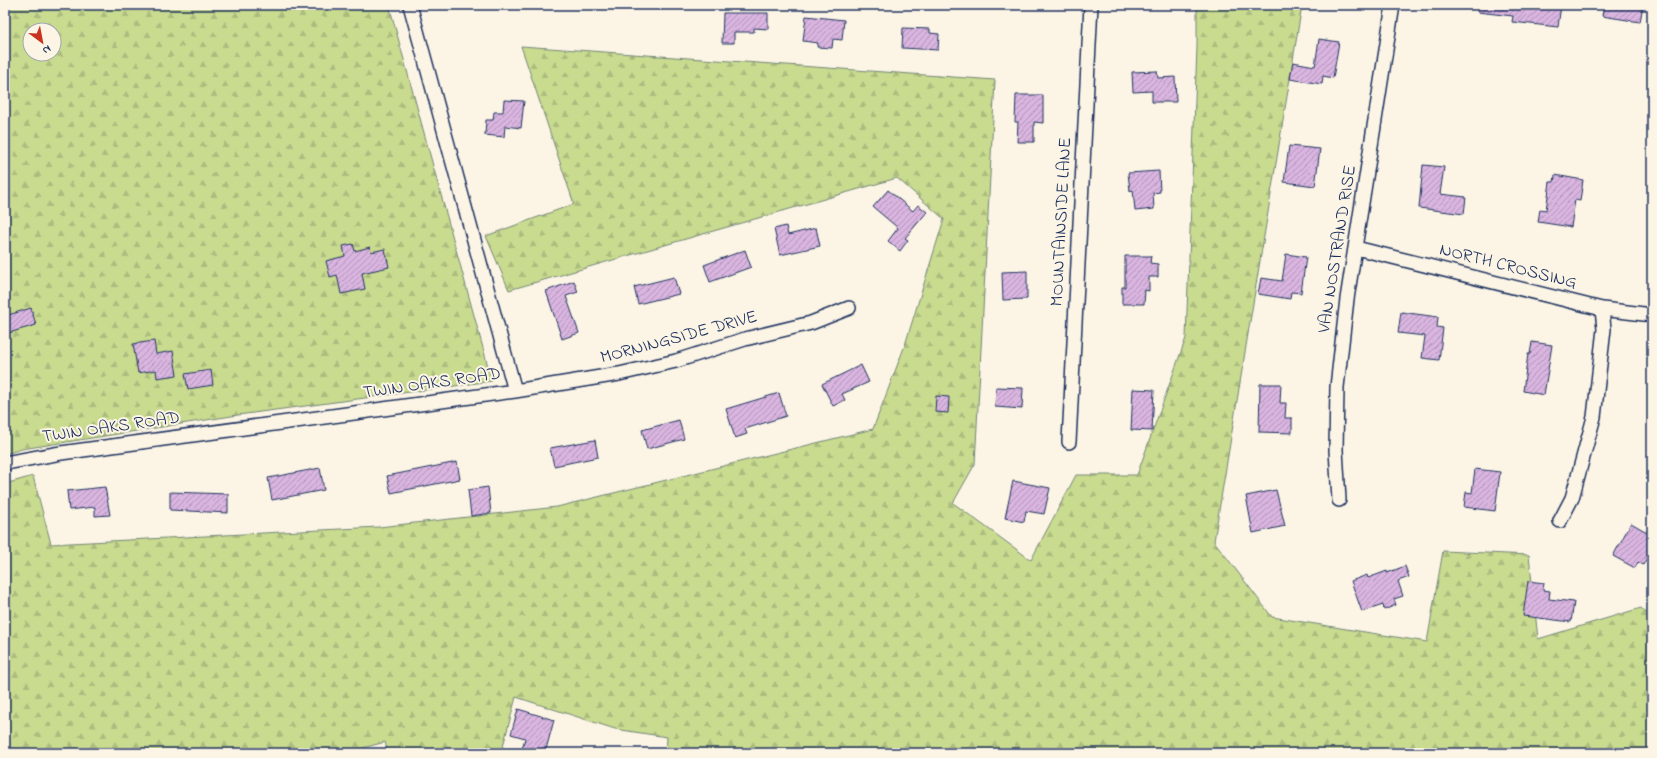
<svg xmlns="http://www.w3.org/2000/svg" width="1657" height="758" viewBox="0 0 1657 758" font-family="'Indie Flower',sans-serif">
<defs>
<pattern id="forest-firs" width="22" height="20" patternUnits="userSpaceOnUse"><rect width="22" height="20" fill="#c9db8f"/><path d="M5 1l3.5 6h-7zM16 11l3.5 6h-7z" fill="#acbc7e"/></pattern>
<pattern id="building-hatch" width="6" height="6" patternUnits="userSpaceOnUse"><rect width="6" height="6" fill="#d9b5df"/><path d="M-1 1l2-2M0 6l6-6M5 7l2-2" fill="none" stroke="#af94b8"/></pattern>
</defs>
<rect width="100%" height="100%" fill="#fcf5e5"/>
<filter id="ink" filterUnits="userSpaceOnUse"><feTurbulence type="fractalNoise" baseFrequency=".025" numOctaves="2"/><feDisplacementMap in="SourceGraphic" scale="8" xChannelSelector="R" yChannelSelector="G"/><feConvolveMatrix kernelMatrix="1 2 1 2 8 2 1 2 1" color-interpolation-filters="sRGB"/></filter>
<g filter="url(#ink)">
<path fill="url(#forest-firs)" stroke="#728576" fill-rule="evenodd" d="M 5,5 L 389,5 L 492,381 L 238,415 L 22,449 L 5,454 ZM 30,30 L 54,30 L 54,54 L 30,54 Z
M 1197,5 L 1302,5 L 1214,541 L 1272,617 L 1427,642 L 1443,551 L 1529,555 L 1538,639 L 1641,608 L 1652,618 L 1652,753 L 666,753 L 667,737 L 615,729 L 516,697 L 502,750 L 518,753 L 388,753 L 385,742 L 345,753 L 5,753 L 5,484 L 33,476 L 51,544 L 379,527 L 557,507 L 873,429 L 905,345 L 944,219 L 897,178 L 509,290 L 486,236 L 574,204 L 521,46 L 995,80 L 975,464 L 953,503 L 1031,560 L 1076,475 L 1137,475 L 1186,338 L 1197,47 Z"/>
<path fill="url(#building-hatch)" stroke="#1b2f5e" d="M 1478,5 L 1561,5 L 1558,27 L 1512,22 L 1513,16 L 1477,12 Z
M 1604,5 L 1643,5 L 1640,22 L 1602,16 Z
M 723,13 L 768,13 L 768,29 L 754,28 L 754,32 L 734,32 L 734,43 L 722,43 Z
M 806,16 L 844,20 L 842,40 L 833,39 L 832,48 L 817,47 L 818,43 L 803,41 Z
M 903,28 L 930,29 L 930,33 L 939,34 L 938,50 L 902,48 Z
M 1319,39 L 1339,42 L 1333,78 L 1323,76 L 1322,84 L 1290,79 L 1293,62 L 1315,66 Z
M 1157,71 L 1158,78 L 1175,77 L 1176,102 L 1152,102 L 1152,91 L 1133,92 L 1132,72 Z
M 1016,95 L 1043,95 L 1043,123 L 1034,122 L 1034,142 L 1017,142 L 1018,122 L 1015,122 Z
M 504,100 L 524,101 L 521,128 L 505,126 L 504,137 L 485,135 L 486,120 L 493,120 L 494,112 L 503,112 Z
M 1289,146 L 1320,149 L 1315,186 L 1284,182 Z
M 1423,165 L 1444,167 L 1440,194 L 1466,197 L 1464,214 L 1419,208 Z
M 1159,171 L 1160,192 L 1153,193 L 1154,209 L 1135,211 L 1133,190 L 1130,191 L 1128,173 Z
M 1555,175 L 1583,180 L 1580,201 L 1575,200 L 1571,227 L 1538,222 L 1540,209 L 1546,210 L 1550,182 L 1554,182 Z
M 888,190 L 913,211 L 918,205 L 927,212 L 905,238 L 908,240 L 900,251 L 888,241 L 898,228 L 873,207 Z
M 786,226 L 788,235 L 816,228 L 820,246 L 780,255 L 774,229 Z
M 353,244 L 355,251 L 370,247 L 371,252 L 385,249 L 389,267 L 362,273 L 365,289 L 341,294 L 337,275 L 330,277 L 326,261 L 345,256 L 343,246 Z
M 745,250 L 751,267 L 710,282 L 704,265 Z
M 1286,254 L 1306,257 L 1301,293 L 1291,292 L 1290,299 L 1258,294 L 1261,278 L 1282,281 Z
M 1125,256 L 1151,256 L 1150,263 L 1158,264 L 1158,277 L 1149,277 L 1149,291 L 1145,290 L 1144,304 L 1122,304 L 1122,287 L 1125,287 Z
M 1027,271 L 1027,299 L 1003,300 L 1002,272 Z
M 674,277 L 679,294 L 638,304 L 634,287 Z
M 574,281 L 578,292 L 566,296 L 579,333 L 562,339 L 546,291 Z
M 31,308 L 36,325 L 5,334 L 5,316 Z
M 1401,312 L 1438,317 L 1437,327 L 1443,328 L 1439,360 L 1422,358 L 1425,336 L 1398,333 Z
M 154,341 L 156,354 L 173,351 L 177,375 L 157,378 L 156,370 L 138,373 L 133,344 Z
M 1532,342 L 1552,345 L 1544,395 L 1523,391 L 1528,354 L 1530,354 Z
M 861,365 L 869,382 L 842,394 L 845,400 L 833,406 L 822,384 Z
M 211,370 L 213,385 L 188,389 L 185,374 Z
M 1260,384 L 1281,384 L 1280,403 L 1286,403 L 1285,418 L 1292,418 L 1292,433 L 1259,432 Z
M 996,387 L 1023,388 L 1022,409 L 995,407 Z
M 1133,389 L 1154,390 L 1152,431 L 1131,430 Z
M 779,393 L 786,416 L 745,429 L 747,434 L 735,438 L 726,409 Z
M 936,396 L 949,397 L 948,413 L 935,412 Z
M 679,420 L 684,439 L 647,449 L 642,430 Z
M 595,440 L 598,457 L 554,466 L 550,448 Z
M 457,462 L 460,479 L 391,493 L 387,476 Z
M 320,468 L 324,490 L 272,500 L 268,478 Z
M 1475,469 L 1500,472 L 1495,511 L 1464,507 L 1466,492 L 1472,493 Z
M 1013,481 L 1050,488 L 1044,514 L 1026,511 L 1024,522 L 1005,518 Z
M 105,487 L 110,515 L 95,516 L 95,507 L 69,510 L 67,491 Z
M 488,487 L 491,513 L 471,516 L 468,490 Z
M 1276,490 L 1285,526 L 1253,533 L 1246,496 Z
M 170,492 L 228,494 L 228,513 L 170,510 Z
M 1631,523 L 1652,535 L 1652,549 L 1643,565 L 1638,562 L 1635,568 L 1613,556 Z
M 1405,566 L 1409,577 L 1398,581 L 1403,596 L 1394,599 L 1396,605 L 1384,610 L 1383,605 L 1362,612 L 1351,581 L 1367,575 L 1368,578 L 1387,571 L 1387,573 Z
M 1528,581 L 1544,583 L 1543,590 L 1550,591 L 1549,599 L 1574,602 L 1571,622 L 1523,616 Z
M 518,709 L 554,720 L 545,753 L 521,753 L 525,738 L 511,734 Z"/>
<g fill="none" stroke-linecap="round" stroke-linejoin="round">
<defs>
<path id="street" d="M 410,5 L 515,391
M 1356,248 L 1602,309 L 1652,315
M 1069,442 L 1091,5
M 5,463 L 61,453 L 515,391 L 619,374 L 676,361 L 745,339 L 811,323 L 849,308
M 1339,500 L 1336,450 L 1337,387 L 1347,299 L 1393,5
M 1560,521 L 1572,498 L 1594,417 L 1604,329 L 1602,309"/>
</defs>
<use href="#street" stroke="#1b2f5e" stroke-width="16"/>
<use href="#street" stroke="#fcf5e5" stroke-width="13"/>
</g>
</g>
<g text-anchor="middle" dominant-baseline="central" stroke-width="4" stroke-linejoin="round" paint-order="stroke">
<g font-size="18" fill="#1b2f5e" stroke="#fcf5e5">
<text transform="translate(1062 222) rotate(-87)">MOUNTAINSIDE LANE</text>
<text transform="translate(1338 249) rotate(-81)">VAN NOSTRAND RISE</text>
<text transform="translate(1508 267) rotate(14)">NORTH CROSSING</text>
<text transform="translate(679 338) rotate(-15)">MORNINGSIDE DRIVE</text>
<text transform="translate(432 384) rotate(-8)">TWIN OAKS ROAD</text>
<text transform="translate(111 428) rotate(-8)">TWIN OAKS ROAD</text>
</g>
</g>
<rect width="1657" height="758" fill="none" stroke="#fcf5e5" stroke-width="20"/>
<rect x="10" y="10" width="1637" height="738" fill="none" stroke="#1b2f5e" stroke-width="1.5" filter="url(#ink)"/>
<g transform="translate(42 42) rotate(148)"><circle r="19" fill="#fcf5e5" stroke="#a2a6af"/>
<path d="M0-3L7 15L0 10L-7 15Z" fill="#c8321e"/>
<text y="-6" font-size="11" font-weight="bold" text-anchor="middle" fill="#1b2f5e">N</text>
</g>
</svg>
